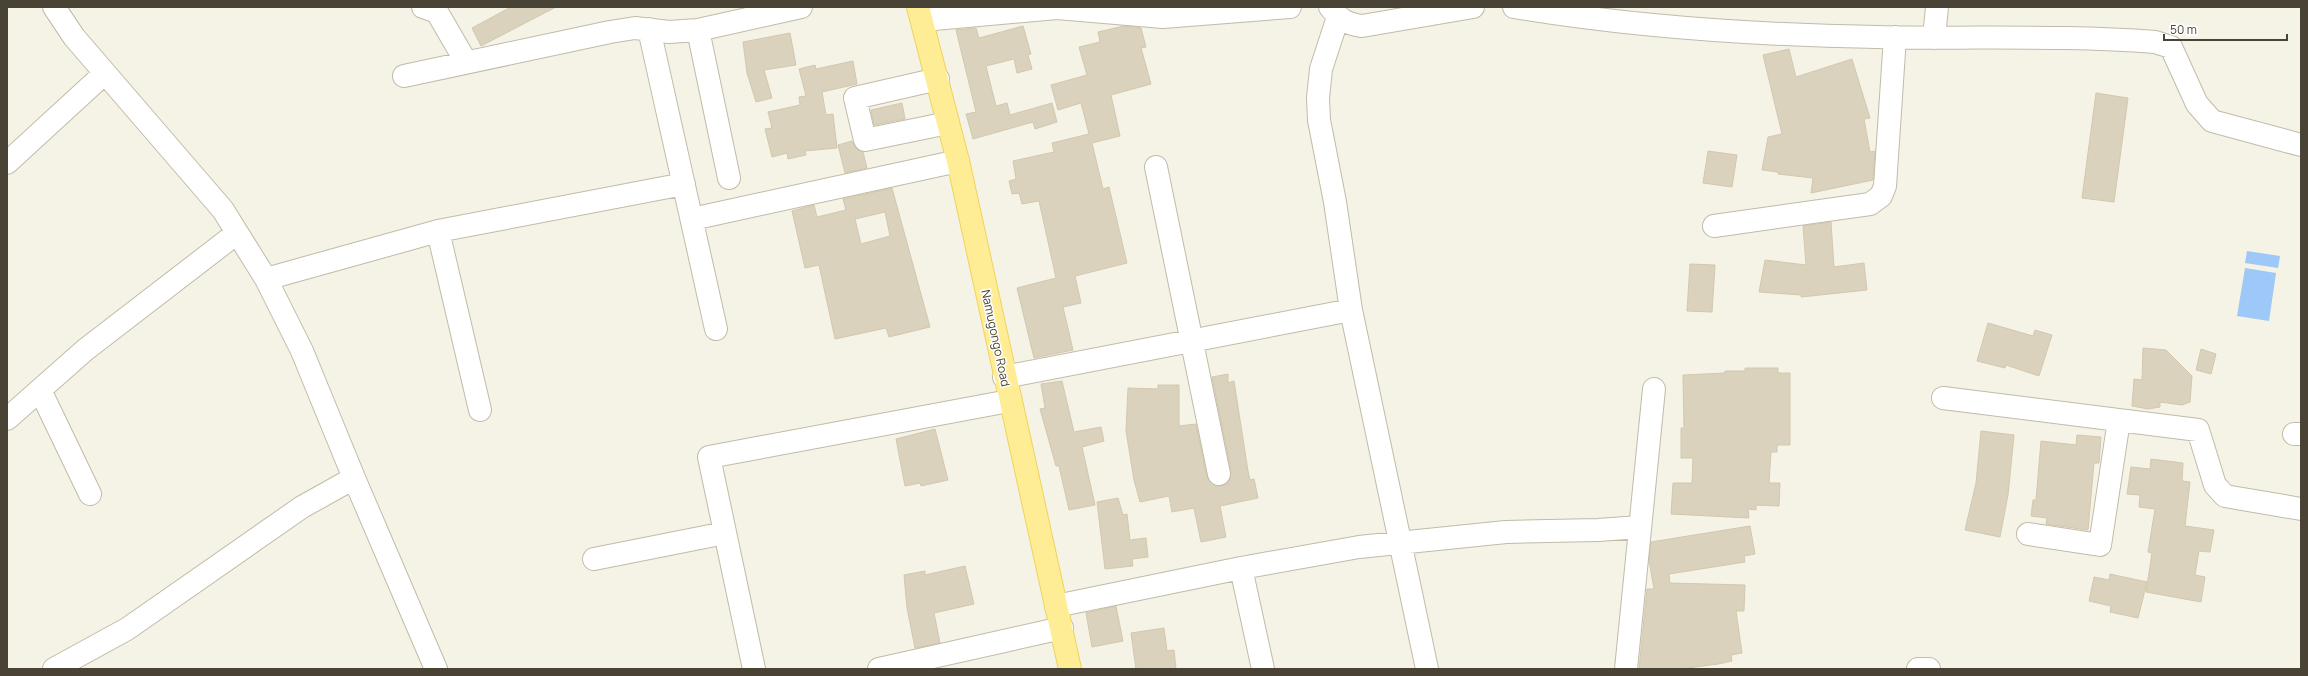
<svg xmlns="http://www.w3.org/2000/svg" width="2308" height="676" viewBox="0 0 2308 676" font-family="Manrope,sans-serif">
<rect width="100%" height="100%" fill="#f5f2e6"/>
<path fill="#9dc8f7" d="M 2247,251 L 2280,256 L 2278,268 L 2245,263 Z
M 2245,268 L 2276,273 L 2269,321 L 2237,316 Z"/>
<path fill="#dad2bd" stroke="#d3c8ad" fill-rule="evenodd" d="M 511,7 L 556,7 L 481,46 L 472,28 Z
M 1023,26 L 1031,54 L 1028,55 L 1032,69 L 1017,73 L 1014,59 L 986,66 L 996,106 L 1007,103 L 1010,115 L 1052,103 L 1057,122 L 1035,129 L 1033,122 L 973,139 L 966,114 L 976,112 L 956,30 L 976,28 L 979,38 Z
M 1124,26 L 1141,28 L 1146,47 L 1141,48 L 1151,84 L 1111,95 L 1120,136 L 1092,143 L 1103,189 L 1109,187 L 1127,263 L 1075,276 L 1081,303 L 1063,307 L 1073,350 L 1034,358 L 1017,288 L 1056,278 L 1039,201 L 1022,204 L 1019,193 L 1012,194 L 1009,181 L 1016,179 L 1013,161 L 1054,152 L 1052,143 L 1089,134 L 1081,103 L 1058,110 L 1051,85 L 1087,75 L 1079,47 L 1100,42 L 1098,32 Z
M 790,33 L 796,65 L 764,70 L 772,98 L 756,102 L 747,73 L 743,42 Z
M 1789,49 L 1796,77 L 1852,59 L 1870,118 L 1864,119 L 1870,152 L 1875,151 L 1873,180 L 1811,193 L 1813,178 L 1778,174 L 1778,172 L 1762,170 L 1768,137 L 1782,134 L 1763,55 Z
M 853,61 L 857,84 L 822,92 L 826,115 L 833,114 L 837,148 L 805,151 L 806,155 L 788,159 L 787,153 L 772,157 L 765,129 L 772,128 L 768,112 L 800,105 L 799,97 L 806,96 L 799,69 L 815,65 L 816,69 Z
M 2096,93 L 2128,98 L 2114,202 L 2082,198 Z
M 902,103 L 905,119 L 874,125 L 871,110 Z
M 852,141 L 856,149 L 863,152 L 867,168 L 845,173 L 838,145 Z
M 1708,151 L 1737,155 L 1732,187 L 1703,183 Z
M 892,188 L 930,327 L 889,337 L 886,328 L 835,339 L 819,265 L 805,268 L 792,211 L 814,205 L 817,217 L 846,210 L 843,199 ZM 885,212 L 890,236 L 861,244 L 855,219 Z
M 1831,222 L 1834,267 L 1864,263 L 1867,290 L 1801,297 L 1801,295 L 1759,292 L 1765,260 L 1806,265 L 1803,226 Z
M 1690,264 L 1715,265 L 1712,312 L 1687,311 Z
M 1988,323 L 2033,336 L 2035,330 L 2052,335 L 2039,376 L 2006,365 L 2005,368 L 1977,361 Z
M 2143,348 L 2166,350 L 2192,376 L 2190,402 L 2182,405 L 2160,402 L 2160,407 L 2148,409 L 2132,406 L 2134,379 L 2142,380 Z
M 2201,349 L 2216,354 L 2211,374 L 2196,370 Z
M 1745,368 L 1778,368 L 1778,373 L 1790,373 L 1790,445 L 1777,445 L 1777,452 L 1771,452 L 1769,483 L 1780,483 L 1779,506 L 1756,505 L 1756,510 L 1748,509 L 1749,518 L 1671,514 L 1673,483 L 1692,483 L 1693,458 L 1681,458 L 1681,428 L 1684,428 L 1683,375 L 1725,373 L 1725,371 L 1745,371 Z
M 1228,374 L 1228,383 L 1234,381 L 1248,471 L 1250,480 L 1254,479 L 1258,498 L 1220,506 L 1226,537 L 1201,542 L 1194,508 L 1172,512 L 1169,496 L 1140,502 L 1134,480 L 1126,431 L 1128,388 L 1158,389 L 1158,385 L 1179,385 L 1179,426 L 1196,424 L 1207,477 L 1215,486 L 1221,486 L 1228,483 L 1231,471 L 1212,377 Z
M 1062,381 L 1074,432 L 1101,427 L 1104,441 L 1082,447 L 1095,505 L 1069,510 L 1059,466 L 1056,466 L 1040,409 L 1045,408 L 1041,384 Z
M 935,429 L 948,480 L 921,486 L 920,483 L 905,486 L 896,439 Z
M 1981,431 L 2014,435 L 2008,495 L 2000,537 L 1965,530 L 1976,483 Z
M 2077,435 L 2101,437 L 2099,463 L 2094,463 L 2088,530 L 2046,524 L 2047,518 L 2031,516 L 2033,500 L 2036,500 L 2041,441 L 2076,445 Z
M 2151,459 L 2183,463 L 2182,481 L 2190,482 L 2185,526 L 2214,530 L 2210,552 L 2199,551 L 2195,575 L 2205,577 L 2201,602 L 2146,592 L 2152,553 L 2148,552 L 2155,509 L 2139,507 L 2140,495 L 2127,494 L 2131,467 L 2150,469 Z
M 1118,498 L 1123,515 L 1127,514 L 1130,540 L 1146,538 L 1148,557 L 1132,559 L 1133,566 L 1105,569 L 1097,502 Z
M 1750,526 L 1755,554 L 1744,556 L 1745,562 L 1669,574 L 1670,583 L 1745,585 L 1744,611 L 1736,611 L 1742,653 L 1731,655 L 1732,661 L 1718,664 L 1680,669 L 1639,669 L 1647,589 L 1654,589 L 1649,560 L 1651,542 Z
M 965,566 L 974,604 L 934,613 L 940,643 L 915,648 L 907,608 L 904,575 L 925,571 L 925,575 Z
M 2110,574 L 2147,582 L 2138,618 L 2110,612 L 2111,606 L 2089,601 L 2094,577 L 2109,580 Z
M 1116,606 L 1123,641 L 1092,647 L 1086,613 Z
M 1164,628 L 1167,651 L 1174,650 L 1176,669 L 1136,669 L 1131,633 Z"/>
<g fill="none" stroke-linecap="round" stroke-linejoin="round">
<defs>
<path id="minor" d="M 54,7 L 74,37 L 223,210 L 266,279 L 302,351 L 354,478 L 436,669
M 423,7 L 437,12 L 466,62
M 1330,7 C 1340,20 1347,24 1362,26 L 1473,7
M 1514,7 C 1634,27 1756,35 1877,37 C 1969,39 2063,35 2155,42 L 2171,47 L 2197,104 L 2212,121 L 2301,145
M 1338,17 L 1321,69 L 1318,98 L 1319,120 L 1335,202 L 1351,310 L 1427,669
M 923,20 L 1057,8 L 1163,17 L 1290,7
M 649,29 L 716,329
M 698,30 L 729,178
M 1934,38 L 1937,7
M 404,76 L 610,32 L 635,28 L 669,32 L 698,30 L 801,7
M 938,79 L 855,98 L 865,140 L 948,123
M 7,163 L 105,73
M 1156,167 L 1219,474
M 692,219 L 958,161
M 1714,226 L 1870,204 L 1881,196 L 1885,186 L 1895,37
M 438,231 L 480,410
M 266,279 L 438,231 L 684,184
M 1004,377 L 1351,310
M 40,390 L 90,494
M 1943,398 L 2198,430 L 2215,485 L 2225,496 L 2301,509
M 7,419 L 85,350 L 237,233
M 2294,434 L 2301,434
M 2028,534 L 2100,545 L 2119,420
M 594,559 L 725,533
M 1241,568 L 1263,669
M 1056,606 L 1241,568 L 1359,547 L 1506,532 L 1598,530 L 1640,527
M 54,669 L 127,629 L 302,507 L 354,478
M 754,669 L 709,457 L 1009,401
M 879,669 L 1062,628
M 1626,669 L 1654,389
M 1918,669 L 1929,669"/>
<path id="major" d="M 918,7 L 958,161 L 1070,669"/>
</defs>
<use href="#minor" stroke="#c1bba8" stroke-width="24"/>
<use href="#major" stroke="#efd35a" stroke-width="24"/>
<use href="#minor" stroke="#fff" stroke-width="22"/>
<use href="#major" stroke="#ffed95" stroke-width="22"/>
</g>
<g text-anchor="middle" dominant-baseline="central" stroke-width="3" stroke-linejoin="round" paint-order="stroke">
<g font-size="12" fill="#484335" stroke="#fff">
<text transform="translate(996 338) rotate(78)">Namugongo Road</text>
</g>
</g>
<rect width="2308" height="676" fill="none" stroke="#484335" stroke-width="16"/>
<path d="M2164 34v6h123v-6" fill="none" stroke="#484335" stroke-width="2"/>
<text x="2170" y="34" font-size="12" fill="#484335" stroke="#ffffff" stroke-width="3" paint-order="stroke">50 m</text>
</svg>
